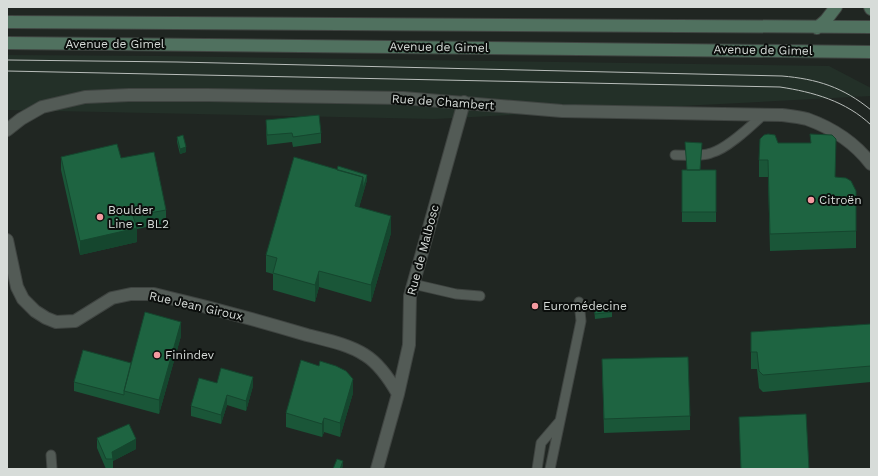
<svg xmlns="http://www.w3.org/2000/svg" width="878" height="476" viewBox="0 0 878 476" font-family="'Work Sans',sans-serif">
<rect width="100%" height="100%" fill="#202622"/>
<path fill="#233028" d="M 7,55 L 161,56 L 829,66 L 871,88 L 871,96 L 434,119 L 7,110 Z"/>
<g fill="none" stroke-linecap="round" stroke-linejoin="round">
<defs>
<path id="lane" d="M 675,155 C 687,155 700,157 711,153 C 727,149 751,126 763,115
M 413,284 L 456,294 L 480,296
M 51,455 L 52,469
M 537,469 L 541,443 L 559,422
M 550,469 L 581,321 L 579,302"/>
<path id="street" d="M 7,130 L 21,119 L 42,107 L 85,97 L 129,95 L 207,95 L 403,98 L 562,111 L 782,115 C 790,116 799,117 807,119 C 832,128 855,143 871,164
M 7,240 L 17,287 L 23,299 L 35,311 L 46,318 L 56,322 L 75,321 L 112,298 L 131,294 L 154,294 C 205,306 257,320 307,335 C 326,340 348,344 365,355 C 378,363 390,380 398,394
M 377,469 L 398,394 L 409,345 L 410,296 L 464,102"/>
<path id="secondary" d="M 870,7 L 871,9
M 7,22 L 871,27
M 817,28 L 826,20 L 836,7
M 7,43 L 871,52"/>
</defs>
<use href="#lane" stroke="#3f4441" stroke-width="11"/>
<use href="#street" stroke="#3f4441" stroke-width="14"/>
<use href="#secondary" stroke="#3f4441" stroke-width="14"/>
<use href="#lane" stroke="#535b56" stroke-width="9"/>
<use href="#street" stroke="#535b56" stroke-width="12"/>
<use href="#secondary" stroke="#50715f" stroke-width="12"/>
<path stroke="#b8bdba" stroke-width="1" d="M 7,60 L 177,62 L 782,76 C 817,79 843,87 871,110
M 7,71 L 780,87 C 813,92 846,101 871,125"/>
</g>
<path fill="#1a5638" d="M 266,120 L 321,133 L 321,143 L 293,147 L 292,142 L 267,145 L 266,130 Z
M 177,137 L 186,152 L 180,154 L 177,142 Z
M 685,142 L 702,148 L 700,170 L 716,170 L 716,222 L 682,222 L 682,170 L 687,170 Z
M 778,143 L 836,177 L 856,191 L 856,248 L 770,251 L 768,177 L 759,177 L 759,160 Z
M 61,157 L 121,158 L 166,210 L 166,223 L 137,229 L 137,242 L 80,255 L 61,170 Z
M 367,180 L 359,207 L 391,233 L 371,302 L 319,287 L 315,302 L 273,290 L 273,274 L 266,272 L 266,255 Z
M 594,308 L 612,312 L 612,317 L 595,319 Z
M 871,324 L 871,382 L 763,392 L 759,388 L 757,369 L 751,369 L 751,352 Z
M 181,336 L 159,414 L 74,391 L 74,382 L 131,363 Z
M 602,359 L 690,416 L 690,430 L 604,433 Z
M 253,386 L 246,411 L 227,405 L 221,424 L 191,416 L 191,406 Z
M 353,393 L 340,437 L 324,432 L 322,437 L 286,427 L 286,413 Z
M 739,417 L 809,469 L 741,469 Z
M 97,438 L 136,449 L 113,461 L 113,468 L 106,469 L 97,448 Z"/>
<path fill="#15462e" d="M 186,147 L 186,152 L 180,154 L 180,149 Z
M 367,175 L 367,180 L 355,222 L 355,206 L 363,177 Z
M 391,216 L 391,233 L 371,302 L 371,285 Z
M 137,228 L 137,242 L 80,255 L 80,241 Z
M 319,271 L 319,287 L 315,302 L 315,285 Z
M 181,322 L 181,336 L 159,414 L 159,400 Z
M 253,377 L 253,386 L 246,411 L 246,401 Z
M 353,379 L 353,393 L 340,437 L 340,423 Z
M 227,395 L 227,405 L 221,424 L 221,415 Z
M 324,418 L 324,432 L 322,437 L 322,424 Z
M 136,439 L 136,449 L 113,461 L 112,452 Z
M 343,461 L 343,466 L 342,469 L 340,469 Z"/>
<path fill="#1e6441" stroke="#15462e" d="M 319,115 L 321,133 L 293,137 L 292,133 L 267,135 L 266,120 Z
M 768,134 L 775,135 L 778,143 L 811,143 L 810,134 L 832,135 L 836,139 L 835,177 L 846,178 L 851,181 L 856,191 L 856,231 L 770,234 L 768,160 L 759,160 L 760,139 L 764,135 Z
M 183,135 L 186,147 L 180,149 L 177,137 Z
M 685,142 L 702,143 L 700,170 L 687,170 Z
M 117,144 L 121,158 L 154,152 L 166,210 L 133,216 L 137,228 L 80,241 L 61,157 Z
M 294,157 L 363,177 L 355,206 L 391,216 L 371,285 L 319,271 L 315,285 L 273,273 L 277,258 L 266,255 Z
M 338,166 L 367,175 L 363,189 L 363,177 L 337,170 Z
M 682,170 L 716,170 L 716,212 L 682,212 Z
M 611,306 L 612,312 L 595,314 L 594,308 Z
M 145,312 L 181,322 L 159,400 L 124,391 Z
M 871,324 L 871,366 L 763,375 L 759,371 L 757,352 L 751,352 L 751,332 Z
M 83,350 L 131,363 L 124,391 L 124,395 L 74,382 Z
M 688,357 L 690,416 L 604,419 L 602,359 Z
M 301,360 L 319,366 L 320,361 L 336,366 L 346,371 L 353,379 L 340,423 L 324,418 L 322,424 L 286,413 Z
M 221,368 L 253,377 L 246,401 L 227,395 L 221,415 L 191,406 L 199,378 L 217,383 Z
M 806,414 L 809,469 L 741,469 L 739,417 Z
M 129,424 L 136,439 L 112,452 L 113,459 L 106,459 L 97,438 Z
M 337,459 L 343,461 L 340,469 L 333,469 Z"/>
<g fill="#f49aa0" stroke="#0b0e0c" stroke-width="1.5">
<circle cx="811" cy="200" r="4"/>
<circle cx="100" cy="217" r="4"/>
<circle cx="535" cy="306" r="4"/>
<circle cx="157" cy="355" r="4"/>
</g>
<g text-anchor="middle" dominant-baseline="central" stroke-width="4" stroke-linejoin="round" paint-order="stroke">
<g font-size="12" fill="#d7dcd9" stroke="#0b0e0c">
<text x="115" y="44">Avenue de Gimel</text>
<text transform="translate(439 47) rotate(1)">Avenue de Gimel</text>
<text transform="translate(763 50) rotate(1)">Avenue de Gimel</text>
<text transform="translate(443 102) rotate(4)">Rue de Chambert</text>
<text transform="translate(423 250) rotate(-75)">Rue de Malbosc</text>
<text transform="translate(196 306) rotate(13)">Rue Jean Giroux</text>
</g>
<g font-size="12" fill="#d7dcd9" stroke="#0b0e0c" text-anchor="start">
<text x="819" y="200">Citroën</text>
<text x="108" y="210">Boulder<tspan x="108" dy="14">Line - BL2</tspan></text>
<text x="543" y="306">Euromédecine</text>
<text x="165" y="355">Finindev</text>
</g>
</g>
<rect width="878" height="476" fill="none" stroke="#d7dcd9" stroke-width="16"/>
</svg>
